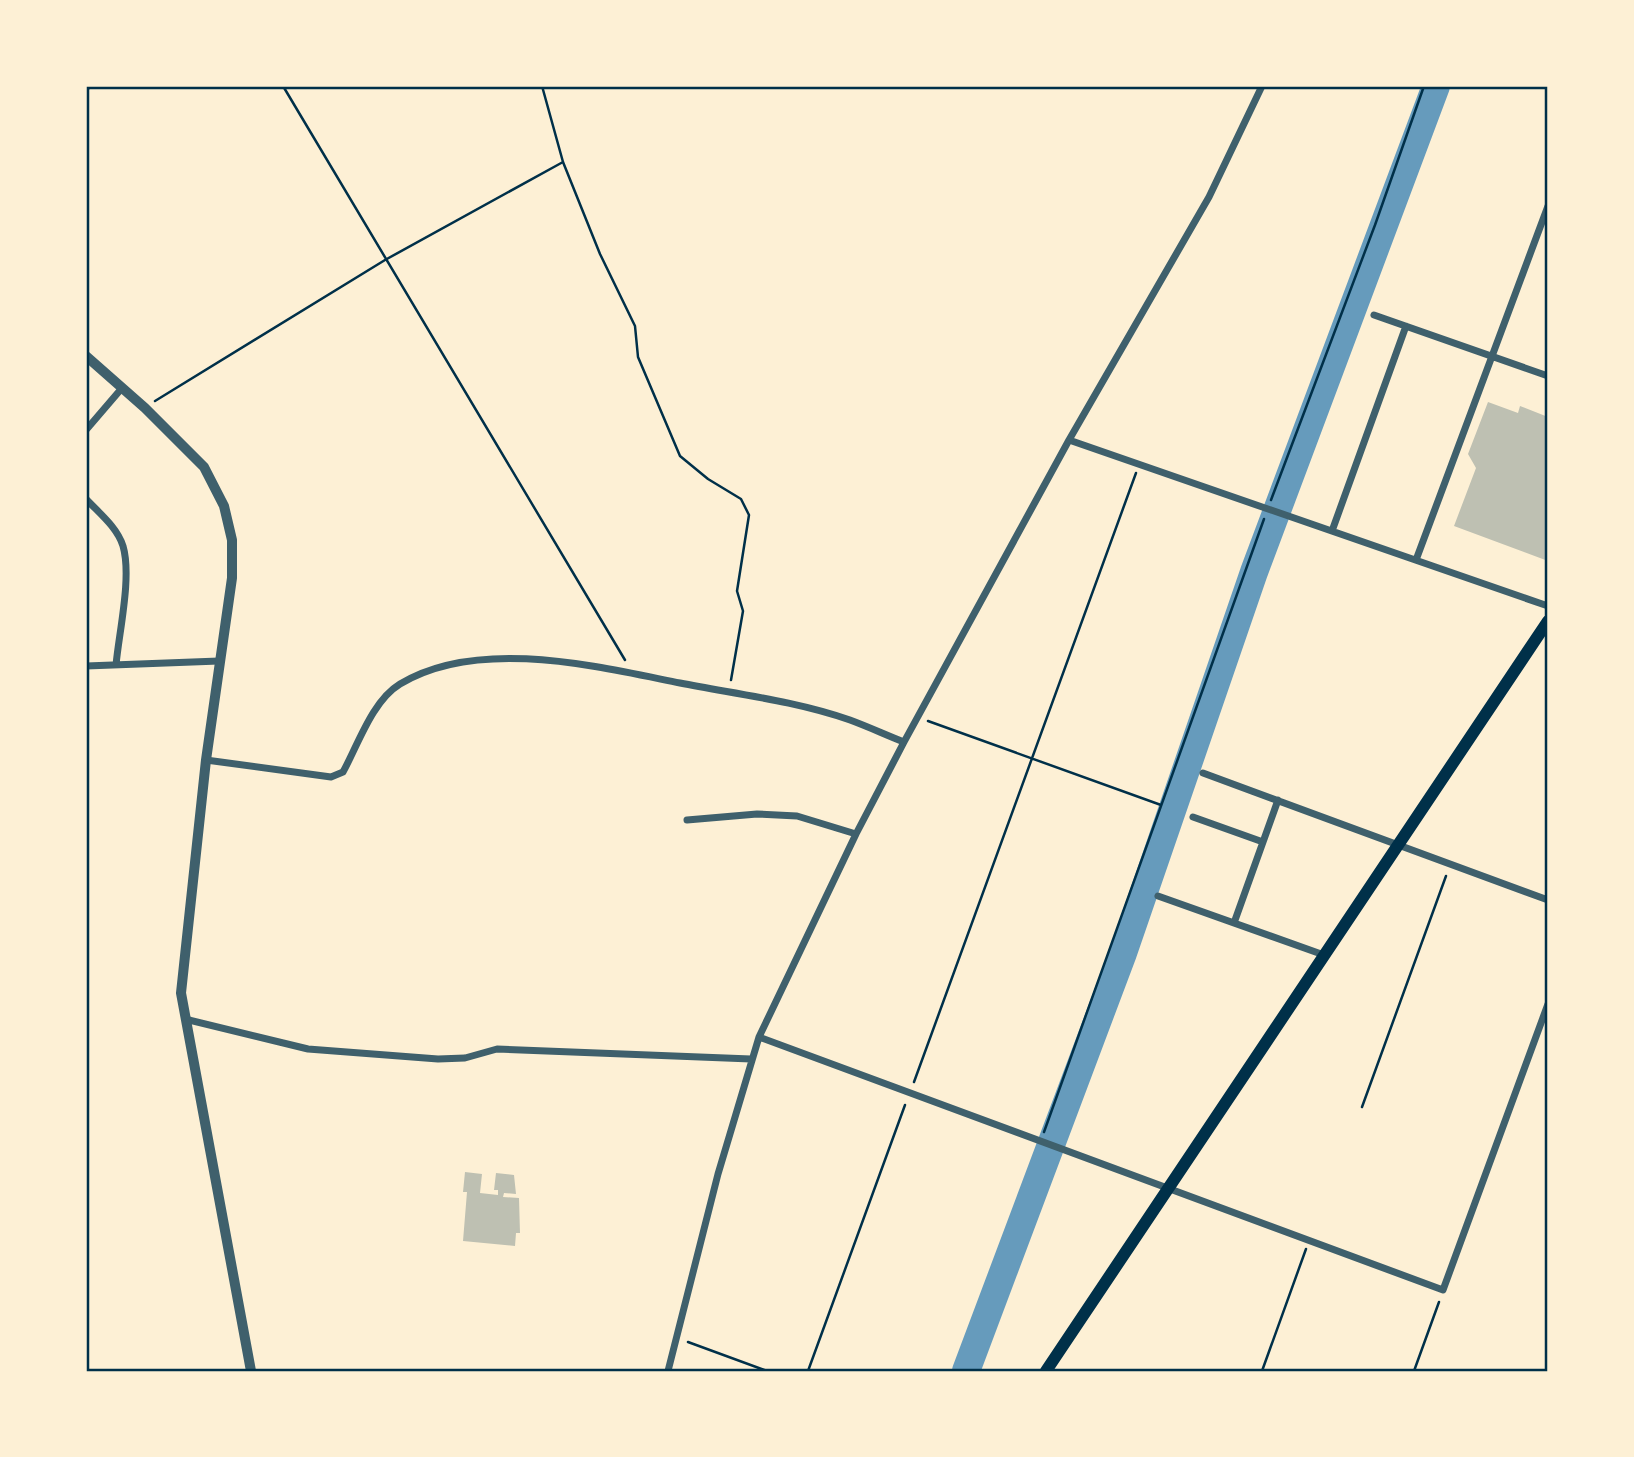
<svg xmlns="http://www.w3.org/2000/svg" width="1634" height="1457" viewBox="0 0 1634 1457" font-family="'Nunito Sans',sans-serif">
<rect width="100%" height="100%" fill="#fdf0d5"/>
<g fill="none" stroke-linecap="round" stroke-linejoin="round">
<path stroke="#669bbc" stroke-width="28" d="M 966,1371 L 1123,953 L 1254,572 L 1436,86"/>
</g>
<path fill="#bec0b2" d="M 1488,402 L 1518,413 L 1520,406 L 1548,417 L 1548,561 L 1454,526 L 1476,468 L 1468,454 Z
M 465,1172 L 482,1174 L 480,1193 L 498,1195 L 498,1190 L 494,1190 L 496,1173 L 514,1175 L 516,1194 L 504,1193 L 503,1197 L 519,1198 L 520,1233 L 516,1233 L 515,1246 L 463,1241 L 467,1192 L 463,1192 Z"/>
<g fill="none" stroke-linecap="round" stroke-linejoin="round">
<path stroke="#003049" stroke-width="2.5" d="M 283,86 L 625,660
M 542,86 L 563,162 L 600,254 L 635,326 L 638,357 L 680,456 L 708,479 L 741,499 L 749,515 L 737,591 L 743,611 L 731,680
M 86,92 L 90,86
M 155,401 L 385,260 L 563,162
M 1271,500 L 1375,225 L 1424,86
M 928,721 L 1161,805
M 914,1082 L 1136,473
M 1362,1107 L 1446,876
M 1044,1132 L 1264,519
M 688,1342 L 767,1371
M 808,1371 L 905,1105
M 1262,1371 L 1306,1249
M 1414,1371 L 1439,1302"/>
<path stroke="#3f606c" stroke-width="7" d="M 1374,315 L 1548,376
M 86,430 L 122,388
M 1069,440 L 1548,606
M 86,499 C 99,513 117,527 123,546 C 132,577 119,632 116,665
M 1332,531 L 1406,326
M 1416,560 L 1548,206
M 86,666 L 219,661
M 206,760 L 331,777 L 343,772 C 358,745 372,701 400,684 C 478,637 595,666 680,683 C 736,694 796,701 850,720 C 869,727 886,735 904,742
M 1203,773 L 1548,900
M 1193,817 L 1263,842
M 687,820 L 757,814 L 797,816 L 856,834
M 1158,896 L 1324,955
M 1234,923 L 1278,800
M 185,1019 L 308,1049 L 438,1059 L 465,1058 L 497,1049 L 751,1059
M 759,1037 L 1443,1290 L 1548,1004
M 668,1371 L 718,1174 L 759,1037 L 856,834 L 904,742 L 1069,440 L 1209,197 L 1262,86"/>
<path stroke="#3f606c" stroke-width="10" d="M 86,356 L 145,408 L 204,467 L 224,506 L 232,540 L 232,578 L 206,760 L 181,993 L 251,1371"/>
<path stroke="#003049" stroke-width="12" d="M 1046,1371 L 1548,621"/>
</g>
<rect width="1634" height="1457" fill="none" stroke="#fdf0d5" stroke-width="175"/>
<rect x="88" y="88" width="1458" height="1282" fill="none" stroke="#003049" stroke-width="2.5"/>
</svg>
